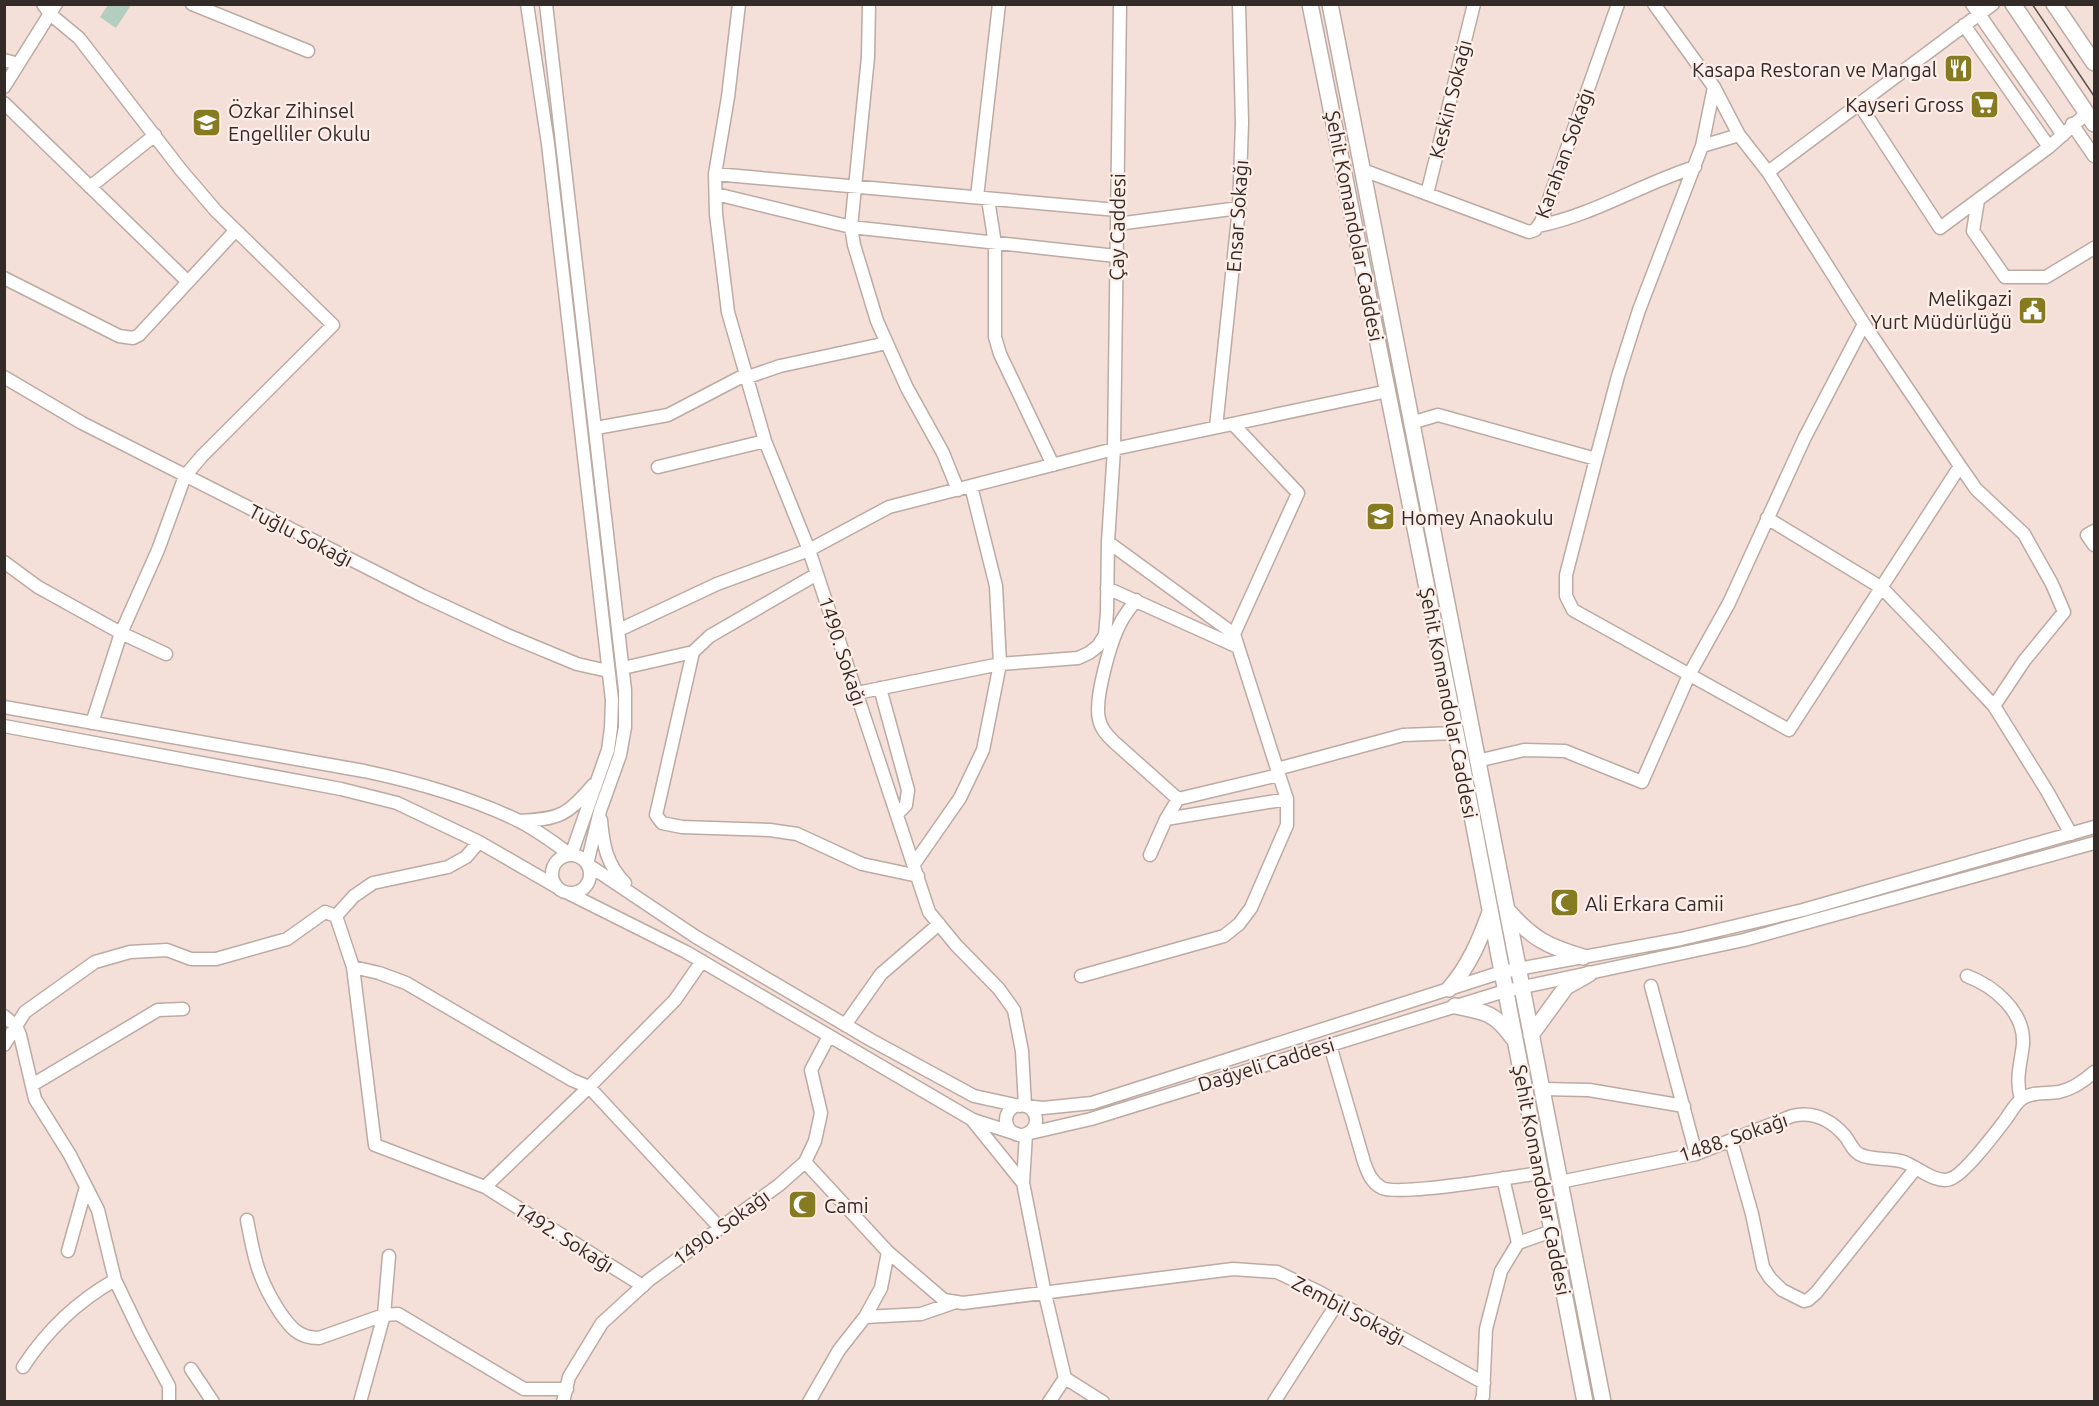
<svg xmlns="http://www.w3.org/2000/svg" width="2099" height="1406" viewBox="0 0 2099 1406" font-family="Ubuntu,sans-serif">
<rect width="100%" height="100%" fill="#f4e0d9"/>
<path fill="#b3cdbe" d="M 108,5 L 131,5 L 116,28 L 100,17 Z"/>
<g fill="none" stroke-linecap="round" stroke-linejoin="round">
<defs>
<path id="minor" d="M 43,4 L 50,14 L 79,38 L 181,170 L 216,211 L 333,325 L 202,456 L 185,476 L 158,550 L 121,633 L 92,723
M 192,4 L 308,51
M 546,4 L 625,690 L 625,727 L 620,755 L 600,811 L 587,864 L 696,937 L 871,1040 L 974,1096 L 1020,1106
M 739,4 L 728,97 L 715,174 L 716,214 L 728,312 L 765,441 L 809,550 L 929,912 L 956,945 L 999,989 L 1014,1010 L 1022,1051 L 1025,1106 L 1043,1108 L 1092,1103 L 1502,972 L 1681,939 L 1803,910 L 2094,827
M 869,4 L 868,57 L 851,227 L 854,245 L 877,321 L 907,388 L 943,453 L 958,490
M 1654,4 L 1714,87 L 1739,135 L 1768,172 L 1864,324 L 1960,466 L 1976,489 L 2024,534 L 2052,584 L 2064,612 L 2024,661 L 1994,706
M 1972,4 L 2063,135
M 1964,25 L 2049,147
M 4,60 L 18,64
M 4,87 L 56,4
M 4,103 L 187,281
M 1859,104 L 1940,228 L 2049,147 L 2087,113
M 2072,124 L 2094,156
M 1702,146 L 1739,135
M 1363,170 L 1529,232 L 1535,230 L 1541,222 L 1618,4
M 1768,172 L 1993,4
M 715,174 L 1117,210
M 90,187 L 155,135
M 716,194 L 851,227 L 1116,256
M 1427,194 L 1474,4
M 977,197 L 999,4
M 988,199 L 995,244 L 995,337 L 1000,354 L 1053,465
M 1978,200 L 1973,231 L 2005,277 L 2046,277 L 2094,248
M 1117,224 L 1239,208
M 1538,226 C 1594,215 1641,184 1695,167
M 4,278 L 119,336 L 133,338 L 139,335 L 235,231
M 4,377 L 82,423 L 423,596 L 507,635 L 577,664 L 608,671
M 1411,423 L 1438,415 L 1596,459 L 1618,376 L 1639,310 L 1702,146 L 1714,87
M 1216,427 L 1239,208 L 1242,123 L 1239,4
M 596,428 L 668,415 L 739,378 L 748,377 L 780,366 L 887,343
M 1596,459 L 1566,575 L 1566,596 L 1573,610 L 1789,730 L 1960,466
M 658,467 L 765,441
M 1767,518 L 1882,588 L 1934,642 L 1994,706 L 2047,791 L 2071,834
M 2094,531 L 2087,535 L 2094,545
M 1108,542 L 1234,634 L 1298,493 L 1233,424
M 4,562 L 38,587 L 121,633 L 166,654
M 1107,588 L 1238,647
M 1136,600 C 1131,607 1126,613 1122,620 C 1111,639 1094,699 1099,719 C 1101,729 1107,735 1114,742 L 1178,799
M 619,630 L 717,584 L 809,550 L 889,507 L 1114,449 L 1388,391
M 693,652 L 656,815 L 662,823 L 682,827 L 770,830 L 797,834 L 862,864 L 918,876
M 623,668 L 693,652 L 710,636 L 817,574
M 880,688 L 908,790 L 906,805 L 897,814
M 857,693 L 1000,664 L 996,586 L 971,486
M 4,707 L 364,771 C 416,782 469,797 517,820 C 536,829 554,843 571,855 L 608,750 L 611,728 L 612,700 L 548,144 L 527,4
M 4,726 L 341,789 L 397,803 L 479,842 L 557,887
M 1477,761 L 1524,750 L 1565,751 L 1642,782 L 1689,675 L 1729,603 L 1805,437 L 1864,324
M 1277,769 L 1403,735 L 1456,733
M 1166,819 L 1287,799
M 601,820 C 603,845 607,865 625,883
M 519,821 C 559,819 567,816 593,785
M552 874a19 19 0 1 1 38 0a19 19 0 1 1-38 0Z
M 1150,855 L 1166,819 L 1178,799 L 1279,775 L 1234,634
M 914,864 L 960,798 L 983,750 L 1000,664 L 1078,658 L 1089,653 L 1098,646 L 1105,635 L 1107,612 L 1108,542 L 1114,449 L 1120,4
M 568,893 L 686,952 L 973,1120 L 1017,1134
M 336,916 L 353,967 L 375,1145 L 485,1187 L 643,1286
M 702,961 L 675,1000 L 589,1087 L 720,1228
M 353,967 L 379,973 L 406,983 L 572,1080 L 589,1087 L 485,1187
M 1081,976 L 1224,936 L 1239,924 L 1251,908 L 1287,825 L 1287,799 L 1279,775
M 1967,976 C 1994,986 2025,1012 2023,1044 C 2021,1063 2015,1079 2021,1099
M 1651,986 L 1696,1154
M 4,1016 L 16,1026 L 20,1035 L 35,1099 L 70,1155 L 98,1210 L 115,1280 L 141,1334 L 169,1386 L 169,1402
M 845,1025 L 881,974 L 939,924
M 4,1045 L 25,1012 L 95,962 L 130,952 L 167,950 L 191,959 L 216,959 L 287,939 L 325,912 L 336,916 L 354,896 L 373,883 L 448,867 L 466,857 L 479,842
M 1330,1045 L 1364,1162 C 1368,1173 1371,1182 1382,1188 C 1399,1196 1514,1177 1540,1173
M 32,1085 L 158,1010 L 183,1009
M 1542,1089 L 1589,1090 L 1684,1106
M1006 1120a15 15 0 1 1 30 0a15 15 0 1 1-30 0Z
M 973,1121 L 1023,1183
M 1731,1140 L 1752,1214 L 1763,1267 L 1770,1278 L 1782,1290 L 1804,1301 L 1808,1300 L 1816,1293 L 1916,1168
M 805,1162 L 888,1252 L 944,1300 L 963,1303 L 1233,1269 L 1277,1272 L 1319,1292 L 1484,1383
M 1503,1178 L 1518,1243
M 1560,1182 L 1696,1154 L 1792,1116 C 1813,1111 1831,1120 1845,1136 C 1850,1142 1852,1150 1859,1154 C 1871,1161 1890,1157 1904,1162 C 1917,1167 1936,1184 1950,1179 C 1964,1175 1996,1132 2006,1119 C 2011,1112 2016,1102 2023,1098 C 2034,1091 2047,1094 2059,1092 C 2073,1089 2084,1081 2094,1072
M 247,1220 C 254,1258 258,1278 279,1311 C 290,1327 298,1338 319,1338 L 384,1315 L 398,1314 L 524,1389 L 567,1389
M 68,1251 L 86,1187
M 865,1317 L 921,1314 L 953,1303
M 23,1367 C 47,1330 76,1302 115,1280
M 191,1369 L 213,1402
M 1065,1378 L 1045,1294 L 1023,1183 L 1026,1134 L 1091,1119 L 1505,991 L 1744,940 L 2094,843
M 1065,1378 L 1103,1402
M 360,1402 L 384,1315 L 389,1256
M 563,1402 L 569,1377 L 602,1323 L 649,1280 L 779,1185 L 805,1162 L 815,1141 L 821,1113 L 811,1070 L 829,1036
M 809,1402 L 839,1350 L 865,1317 L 881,1288 L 888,1252
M 1049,1402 L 1065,1378
M 1274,1402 L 1338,1302
M 1481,1402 L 1483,1396 L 1486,1329 L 1501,1271 L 1518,1243 L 1552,1231"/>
<path id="major" d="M 1310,4 L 1456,733 L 1585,1402
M 1330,4 C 1422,470 1513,936 1603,1402
M 2013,4 L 2094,124
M 2054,4 L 2094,63
M 1508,911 C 1533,939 1547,946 1583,957
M 1449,989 C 1469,966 1480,940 1490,912
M 1455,1006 C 1485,1012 1494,1012 1513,1038
M 1531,1035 L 1566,987 L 1589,974"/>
</defs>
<use href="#minor" stroke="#bdaaa2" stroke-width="15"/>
<use href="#major" stroke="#bdaaa2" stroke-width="18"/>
<use href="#minor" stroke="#fff" stroke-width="12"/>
<use href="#major" stroke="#fff" stroke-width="15"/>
<path stroke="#5d534f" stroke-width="1.5" d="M 2032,4 L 2094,96"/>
</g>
<defs>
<symbol id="restaurant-square" viewBox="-11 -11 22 22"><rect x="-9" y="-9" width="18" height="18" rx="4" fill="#877b21" stroke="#ffeee8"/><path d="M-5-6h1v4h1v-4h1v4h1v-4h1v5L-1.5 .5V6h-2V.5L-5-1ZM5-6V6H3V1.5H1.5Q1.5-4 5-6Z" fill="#fff"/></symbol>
<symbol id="supermarket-square" viewBox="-11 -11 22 22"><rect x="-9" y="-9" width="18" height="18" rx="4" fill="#877b21" stroke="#ffeee8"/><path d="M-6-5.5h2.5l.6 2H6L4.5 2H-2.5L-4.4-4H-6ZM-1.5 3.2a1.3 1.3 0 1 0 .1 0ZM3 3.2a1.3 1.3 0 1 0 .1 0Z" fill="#fff"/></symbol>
<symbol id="school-square" viewBox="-11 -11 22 22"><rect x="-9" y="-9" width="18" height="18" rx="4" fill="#877b21" stroke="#ffeee8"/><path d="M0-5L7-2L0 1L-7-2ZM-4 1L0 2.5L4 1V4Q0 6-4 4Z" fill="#fff"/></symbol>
<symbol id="civic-square" viewBox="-11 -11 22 22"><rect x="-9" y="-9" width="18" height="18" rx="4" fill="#877b21" stroke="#ffeee8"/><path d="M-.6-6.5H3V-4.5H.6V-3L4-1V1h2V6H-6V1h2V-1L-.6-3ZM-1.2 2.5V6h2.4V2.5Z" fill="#fff"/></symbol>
<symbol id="mosque-square" viewBox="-11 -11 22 22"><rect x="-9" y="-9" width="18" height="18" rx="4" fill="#877b21" stroke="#ffeee8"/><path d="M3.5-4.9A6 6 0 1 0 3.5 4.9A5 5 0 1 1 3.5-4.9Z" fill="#fff"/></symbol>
</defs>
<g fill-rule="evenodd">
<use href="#restaurant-square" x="1942" y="52" width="33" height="33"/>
<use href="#supermarket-square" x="1968" y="88" width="33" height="33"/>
<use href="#school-square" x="190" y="106" width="33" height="33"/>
<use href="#civic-square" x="2016" y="294" width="33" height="33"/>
<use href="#school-square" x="1364" y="500" width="33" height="33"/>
<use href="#mosque-square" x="1548" y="886" width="33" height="33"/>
<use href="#mosque-square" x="786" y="1188" width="33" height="33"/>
</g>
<g text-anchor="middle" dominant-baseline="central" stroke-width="4.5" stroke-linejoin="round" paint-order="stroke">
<g font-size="20" fill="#332b28" stroke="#ffeee8" text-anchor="start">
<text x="1937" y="69" text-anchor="end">Kasapa Restoran ve Mangal</text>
<text x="1964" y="104" text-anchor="end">Kayseri Gross</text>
<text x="228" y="110">Özkar Zihinsel<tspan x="228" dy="23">Engelliler Okulu</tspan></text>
<text x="2012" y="298" text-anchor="end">Melikgazi<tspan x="2012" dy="23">Yurt Müdürlüğü</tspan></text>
<text x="1401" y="517">Homey Anaokulu</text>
<text x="1585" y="903">Ali Erkara Camii</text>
<text x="824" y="1205">Cami</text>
</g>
<g font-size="20" fill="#332b28" stroke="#ffeee8">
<text transform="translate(1450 99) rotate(-76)">Keskin Sokağı</text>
<text transform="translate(1564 153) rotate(-70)">Karahan Sokağı</text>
<text transform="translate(1237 216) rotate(-86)">Ensar Sokağı</text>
<text transform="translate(1355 226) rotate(79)">Şehit Komandolar Caddesi</text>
<text transform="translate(1117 227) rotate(-89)">Çay Caddesi</text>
<text transform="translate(301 535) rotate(27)">Tuğlu Sokağı</text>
<text transform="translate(843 651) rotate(72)">1490. Sokağı</text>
<text transform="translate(1449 703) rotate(79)">Şehit Komandolar Caddesi</text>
<text transform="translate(1266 1064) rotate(-17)">Dağyeli Caddesi</text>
<text transform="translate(1733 1137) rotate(-19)">1488. Sokağı</text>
<text transform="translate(1542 1180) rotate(79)">Şehit Komandolar Caddesi</text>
<text transform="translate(721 1227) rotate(-36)">1490. Sokağı</text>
<text transform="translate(564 1237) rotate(32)">1492. Sokağı</text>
<text transform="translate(1349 1310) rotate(28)">Zembil Sokağı</text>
</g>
</g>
<rect width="2099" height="1406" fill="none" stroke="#332b28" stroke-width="12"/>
</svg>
